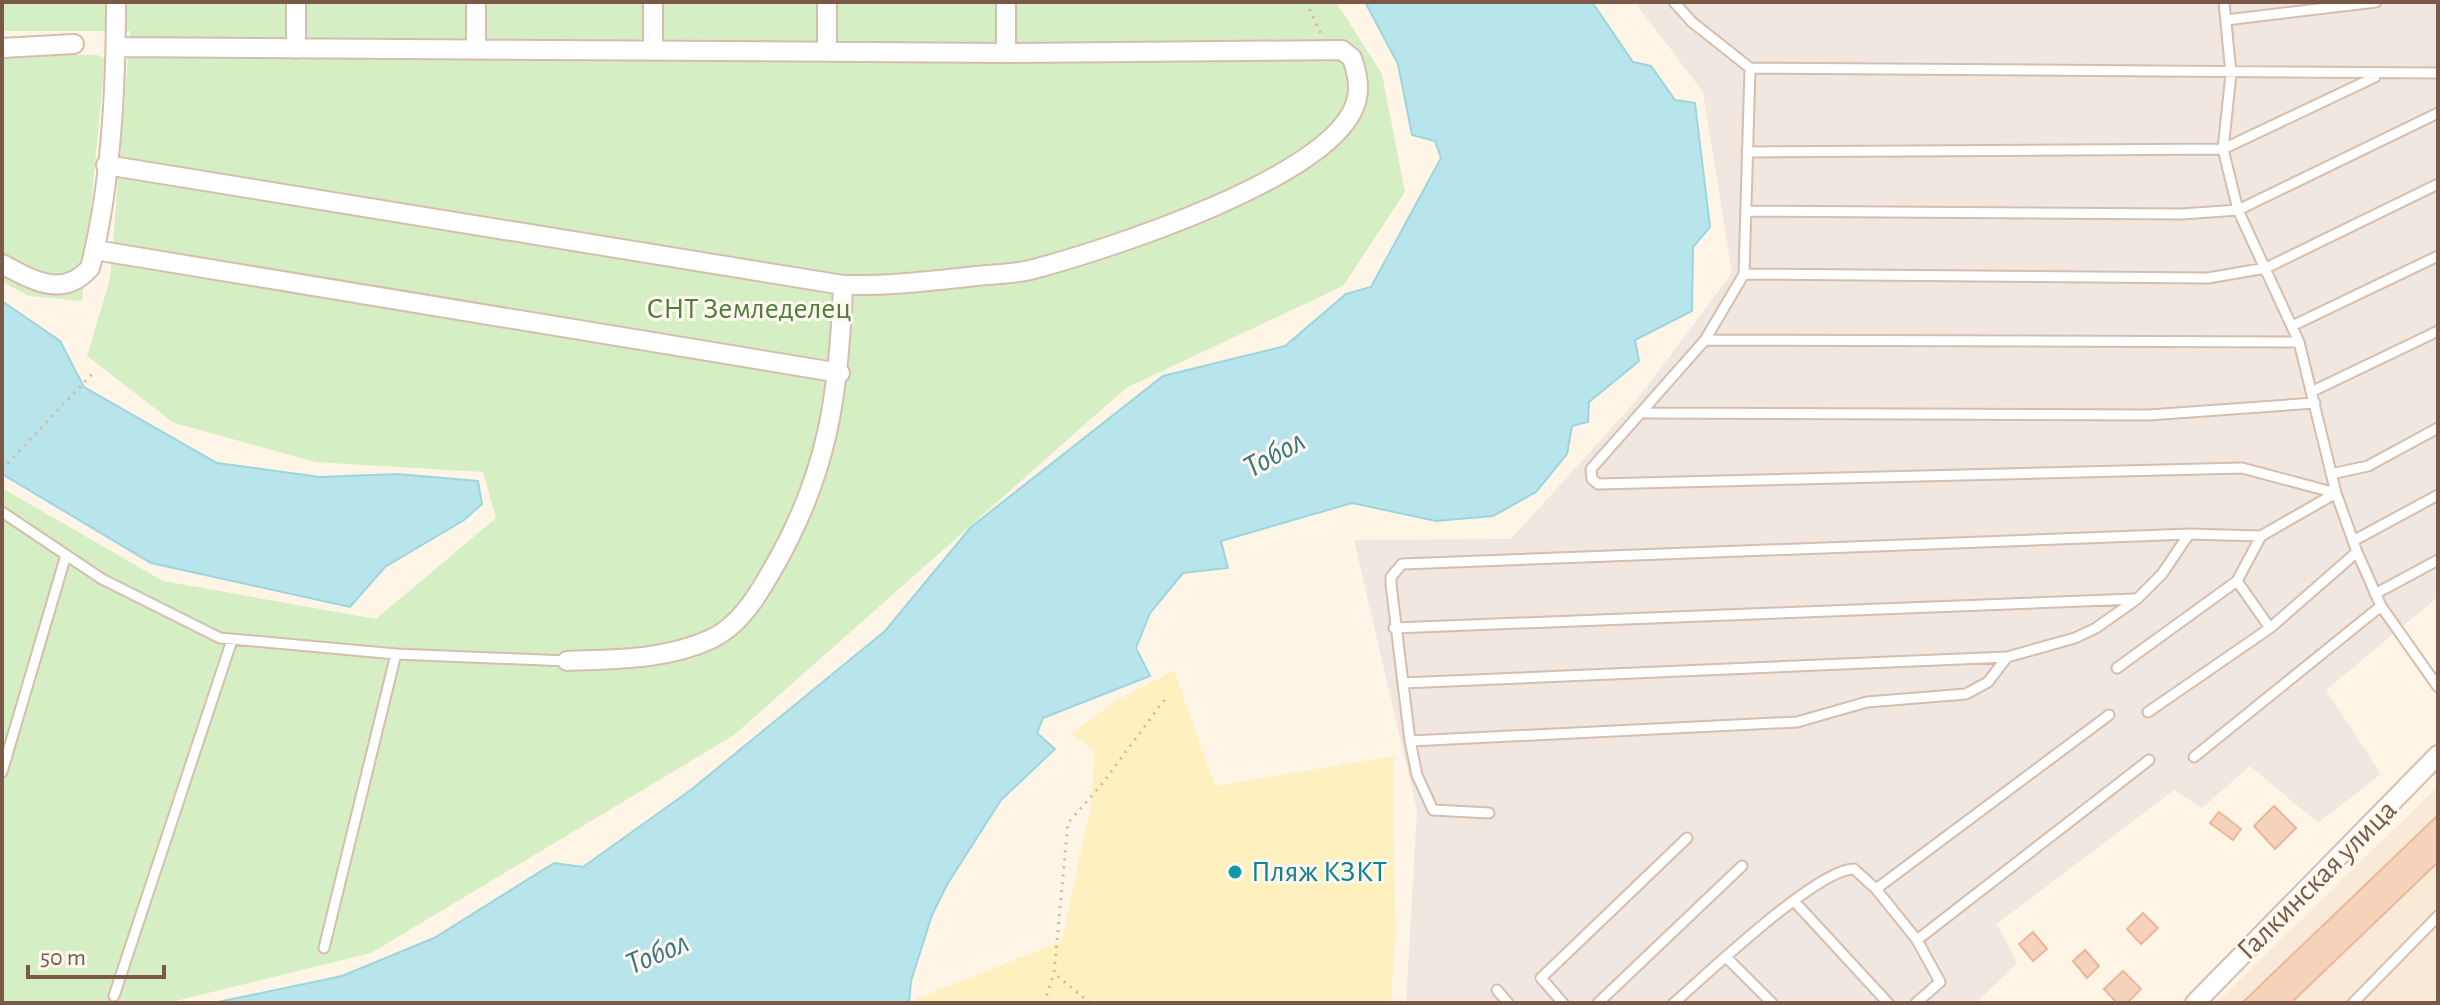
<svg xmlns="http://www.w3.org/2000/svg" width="2440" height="1005" viewBox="0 0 2440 1005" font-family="'Alegreya Sans',sans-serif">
<rect width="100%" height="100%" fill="#fef5e7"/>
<path fill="#f9e9d7" d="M 2438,786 L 2438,1003 L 2216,1003 Z"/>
<path fill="#efe7e0" d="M 1635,2 L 2438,2 L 2438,597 L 2326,690 L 2381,774 L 2318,823 L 2250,766 L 2202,808 L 2174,790 L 1997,924 L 2017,963 L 1976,1003 L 1406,1003 L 1417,811 L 1354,540 L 1511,539 L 1634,403 L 1732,273 L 1703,92 Z"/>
<path fill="#d5eec3" d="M 2,2 L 1336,2 L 1382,74 L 1405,192 L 1343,286 L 1126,388 L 734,735 L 371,953 L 167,1003 L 2,1003 L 2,488 L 163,581 L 376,619 L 496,518 L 483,472 L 316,462 L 174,423 L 87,356 L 110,279 L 130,31 L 2,31 Z
M 2,54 L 97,55 L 105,58 L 82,301 L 29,296 L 2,282 Z"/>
<path fill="#fff0c0" d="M 1174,670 L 1215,786 L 1393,756 L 1395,940 L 1391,1003 L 916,1003 L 916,999 L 1062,941 L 1091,804 L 1095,752 L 1072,733 L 1112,703 Z"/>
<path fill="#b8e4eb" stroke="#9dd5de" stroke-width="2" d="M 1365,2 L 1592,2 L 1633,62 L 1651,66 L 1675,100 L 1695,103 L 1710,227 L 1693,247 L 1692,311 L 1635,340 L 1639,361 L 1589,402 L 1588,422 L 1572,426 L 1567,454 L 1536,492 L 1493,516 L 1436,521 L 1352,503 L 1221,541 L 1228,568 L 1183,573 L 1150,613 L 1136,648 L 1150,676 L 1043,718 L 1037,733 L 1055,749 L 1001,800 L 948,883 L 932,915 L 911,981 L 909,1003 L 213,1003 L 342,976 L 434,938 L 554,863 L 583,867 L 692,789 L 885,631 L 971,527 L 1163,376 L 1285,346 L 1346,294 L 1371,287 L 1441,158 L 1435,141 L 1412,135 L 1398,64 Z
M 2,301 L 60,341 L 84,387 L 217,463 L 320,477 L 397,474 L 478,481 L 482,504 L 464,520 L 385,567 L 350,607 L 151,563 L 2,474 Z"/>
<path fill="#f7d2bb" stroke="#ebb79a" stroke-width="2" d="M 2274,806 L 2296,828 L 2275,849 L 2254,826 Z
M 2219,812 L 2241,829 L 2233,840 L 2210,823 Z
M 2438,815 L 2438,862 L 2291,1003 L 2242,1003 Z
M 2143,913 L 2158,928 L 2141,944 L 2127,929 Z
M 2033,932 L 2047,949 L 2033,961 L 2019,944 Z
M 2085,950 L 2099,966 L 2087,978 L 2073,961 Z
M 2123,971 L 2141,989 L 2127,1003 L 2117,1003 L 2104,989 Z"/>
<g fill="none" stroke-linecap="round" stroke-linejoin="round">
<defs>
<path id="lane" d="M 1674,2 L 1692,22 L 1750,68 L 1744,274 L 1705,340 L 1591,469 L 1592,479 L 1598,484 L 2242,468 L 2336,493 L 2261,536 L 2237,581 L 2117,668
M 2224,2 L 2231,74 L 2223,149 L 2238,210 L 2299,342 L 2336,493 L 2357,552 L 2381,606 L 2438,687
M 2226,20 L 2376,2
M 1750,68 L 2438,73
M 1747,152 L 2223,149 L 2375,77
M 1746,211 L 2182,214 L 2238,210 L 2438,113
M 1744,274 L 2208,278 L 2266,268 L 2438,184
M 2292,326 L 2438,256
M 1705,340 L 2299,342
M 2313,391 L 2438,331
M 1645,413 L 2149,415 L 2315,403
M 2331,474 L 2368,466 L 2438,428
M 2,512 L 102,579 L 220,638 L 396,654 L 567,661
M 2353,541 L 2438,495
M 2237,581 L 2270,628
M 2375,594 L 2438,560
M 1394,628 L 2134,599
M 1403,683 L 2007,657
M 2148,712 L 2270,628 L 2357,552
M 1410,741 L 1797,722 L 1867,702 L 1966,694 L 1988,682 L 2007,657 L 2075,638 L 2096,628 L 2137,599 L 2162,574 L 2189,534
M 2194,757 L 2381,606
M 2,772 L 66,555
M 1489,813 L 1433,810 L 1417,775 L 1410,741 L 1391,584 L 1391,577 L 1402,564 L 2189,534 L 2261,536
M 1794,901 L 1888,1003
M 1917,940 L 1876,889 L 2109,715
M 324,948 L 396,654
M 1726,957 L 1772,1003
M 1497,990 L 1508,1003
M 114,996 L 232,640
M 1563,1003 L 1541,978 L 1687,838
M 1598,1003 L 1742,866
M 1674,1003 C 1705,976 1818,868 1854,869 L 1876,889
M 1916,1003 L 1940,982 L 1917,940 L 2149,760
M 2353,1003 L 2438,916"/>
<path id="street" d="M 476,2 L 476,50
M 653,2 L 653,51
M 2,48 L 74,44
M 296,49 L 296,2
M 827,50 L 827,2
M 1006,53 L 1006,2
M 106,165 L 843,285 C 888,286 931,281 976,276 C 994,274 1013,274 1030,270 C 1103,251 1329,179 1355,105 C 1361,90 1357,72 1352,58 L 1342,50 L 1006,53 L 116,47
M 95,250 L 840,373
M 2,264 C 33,280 62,299 90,268 C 111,187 116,86 116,2
M 567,661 C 615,659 666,660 711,639 C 739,626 756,598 771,572 C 828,475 839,395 843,285
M 2195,1003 L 2438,755"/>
</defs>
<use href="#lane" stroke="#d5bead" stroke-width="13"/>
<use href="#street" stroke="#d5bead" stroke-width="22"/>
<path stroke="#ddb59e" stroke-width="3" stroke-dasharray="2 6" stroke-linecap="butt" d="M 1306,2 L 1321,34
M 2,469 L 94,372
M 1044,1003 L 1054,973
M 1090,1003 L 1054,973 L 1068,823 L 1102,784 L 1168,695"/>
<use href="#lane" stroke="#fff" stroke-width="9"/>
<use href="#street" stroke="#fff" stroke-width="18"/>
</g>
<circle fill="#0f9aa8" stroke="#fff8ef" stroke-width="3" cx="1235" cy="872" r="8"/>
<g text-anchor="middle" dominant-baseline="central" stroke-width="6" stroke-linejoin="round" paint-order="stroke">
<g font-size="30" fill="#507c3c" stroke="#fff8ef">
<text x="749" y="309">СНТ Земледелец</text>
</g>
<g font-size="30" fill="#0d838f" stroke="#fff8ef" text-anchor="start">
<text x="1251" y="872">Пляж КЗКТ</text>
</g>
<g font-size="30" fill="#7b5948" stroke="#fff8ef">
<text transform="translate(2317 880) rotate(-45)">Галкинская улица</text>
</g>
<g font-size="32" font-style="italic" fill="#397782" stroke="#fff8ef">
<text transform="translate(1274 454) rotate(-29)">Тобол</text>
<text transform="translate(657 953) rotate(-23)">Тобол</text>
</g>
</g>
<rect width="2440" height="1005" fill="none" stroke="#7b5948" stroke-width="8"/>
<path d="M28 965v12h136v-12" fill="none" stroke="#7b5948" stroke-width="4"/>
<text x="40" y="965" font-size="24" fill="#7b5948" stroke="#fff8ef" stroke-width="6" paint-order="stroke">50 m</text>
</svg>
